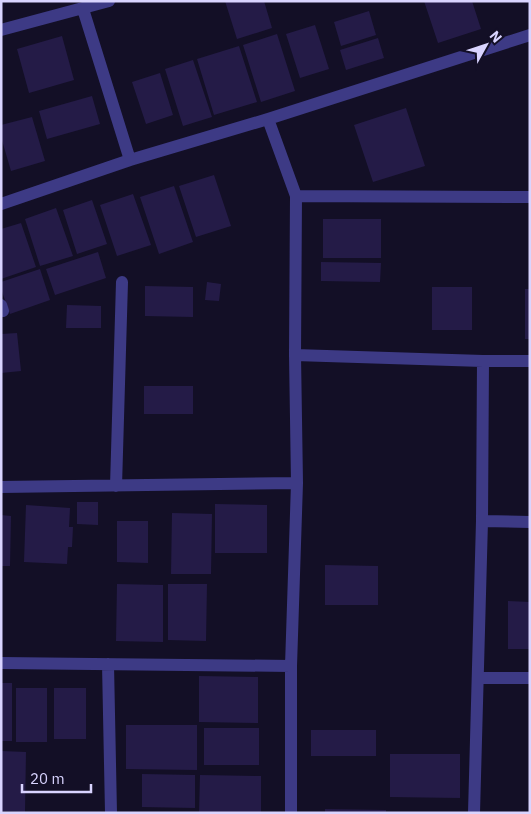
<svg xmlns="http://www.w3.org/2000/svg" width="531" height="814" viewBox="0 0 531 814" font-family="'IBM Plex Sans',sans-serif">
<rect width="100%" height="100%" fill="#130f26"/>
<path fill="#241b47" d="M 225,1 L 264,1 L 272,28 L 237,39 Z
M 424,1 L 472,1 L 481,29 L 438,43 Z
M 369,11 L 376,35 L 341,46 L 334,22 Z
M 315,25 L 329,69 L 300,78 L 286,34 Z
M 277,34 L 295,91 L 261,102 L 243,45 Z
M 62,36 L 74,80 L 29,93 L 17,49 Z
M 378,38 L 384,58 L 346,70 L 340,50 Z
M 239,46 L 257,102 L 214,115 L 197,59 Z
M 193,60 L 212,117 L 183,126 L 165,69 Z
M 160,73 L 173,115 L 146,124 L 132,82 Z
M 92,96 L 100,124 L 47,139 L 39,111 Z
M 406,108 L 425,166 L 373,182 L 354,125 Z
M 32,117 L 45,161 L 11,171 L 1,137 L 1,125 Z
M 214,175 L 231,226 L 196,237 L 179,186 Z
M 174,186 L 193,242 L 159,254 L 140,197 Z
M 133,194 L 151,245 L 117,256 L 100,205 Z
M 92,200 L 107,244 L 77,254 L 63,210 Z
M 56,208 L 73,256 L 40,266 L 25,219 Z
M 323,219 L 381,219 L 381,258 L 323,258 Z
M 21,223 L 36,267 L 1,279 L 1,229 Z
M 98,252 L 106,278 L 55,295 L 46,269 Z
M 321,262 L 381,263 L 380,282 L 321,281 Z
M 40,269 L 50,300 L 10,314 L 1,289 L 1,282 Z
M 207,282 L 221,284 L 219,301 L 205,300 Z
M 145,286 L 193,287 L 193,317 L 145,316 Z
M 432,287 L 472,287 L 472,330 L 432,330 Z
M 525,289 L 530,289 L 530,339 L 525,339 Z
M 67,305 L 101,306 L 101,328 L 66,328 Z
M 17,333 L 21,371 L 1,373 L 1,334 Z
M 144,386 L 193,386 L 193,414 L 144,414 Z
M 77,502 L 98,502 L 98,525 L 77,524 Z
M 215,504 L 267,505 L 267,553 L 215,553 Z
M 26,505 L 70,508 L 69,527 L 73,527 L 72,547 L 68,547 L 67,564 L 24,562 Z
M 172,513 L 212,514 L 211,574 L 171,574 Z
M 1,515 L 11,516 L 10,566 L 1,566 Z
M 117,521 L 148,521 L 148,563 L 117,562 Z
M 325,565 L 378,566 L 378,605 L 325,605 Z
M 117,584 L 163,585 L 163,642 L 116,641 Z
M 168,584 L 207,584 L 206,641 L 168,640 Z
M 508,601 L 530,602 L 530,649 L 508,649 Z
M 199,676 L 258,677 L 258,723 L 199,722 Z
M 1,683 L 12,683 L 12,741 L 1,741 Z
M 16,688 L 47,688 L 47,742 L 16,742 Z
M 54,688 L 86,688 L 86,739 L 54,739 Z
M 126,725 L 197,725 L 197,770 L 126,769 Z
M 204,728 L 259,728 L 259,765 L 204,765 Z
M 311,730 L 376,730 L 376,756 L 311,756 Z
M 1,751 L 26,752 L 25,812 L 1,811 Z
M 390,754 L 460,754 L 460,798 L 390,797 Z
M 142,774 L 195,775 L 195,808 L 142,807 Z
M 200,775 L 261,776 L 261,813 L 199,813 Z
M 325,809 L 386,810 L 386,813 L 325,813 Z"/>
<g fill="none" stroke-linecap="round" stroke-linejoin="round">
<path stroke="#3d3a85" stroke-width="12" d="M 83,9 L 130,160
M 1,30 L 109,1
M 268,119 L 296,196 L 295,355 L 297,483 L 291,666 L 291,813
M 296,196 L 530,197
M 1,204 L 130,160 L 268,119 L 530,35
M 1,305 L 3,311
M 295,355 L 483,361 L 530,361
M 116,486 L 122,282
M 1,487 L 297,483
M 482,521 L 530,522
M 1,663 L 291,666
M 108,664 L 111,813
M 478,678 L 530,678
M 474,813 L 482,521 L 483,361"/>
</g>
<rect width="531" height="814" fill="none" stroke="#d9d4ff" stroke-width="5"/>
<g transform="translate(486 45) rotate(50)" stroke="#130f26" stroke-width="4" paint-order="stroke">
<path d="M0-4L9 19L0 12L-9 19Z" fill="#d9d4ff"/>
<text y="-8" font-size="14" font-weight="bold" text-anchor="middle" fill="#d9d4ff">N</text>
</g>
<path d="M22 784v8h69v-8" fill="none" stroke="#d9d4ff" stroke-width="2.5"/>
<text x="30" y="784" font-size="15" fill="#d9d4ff" stroke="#130f26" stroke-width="4" paint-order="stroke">20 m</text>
</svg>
